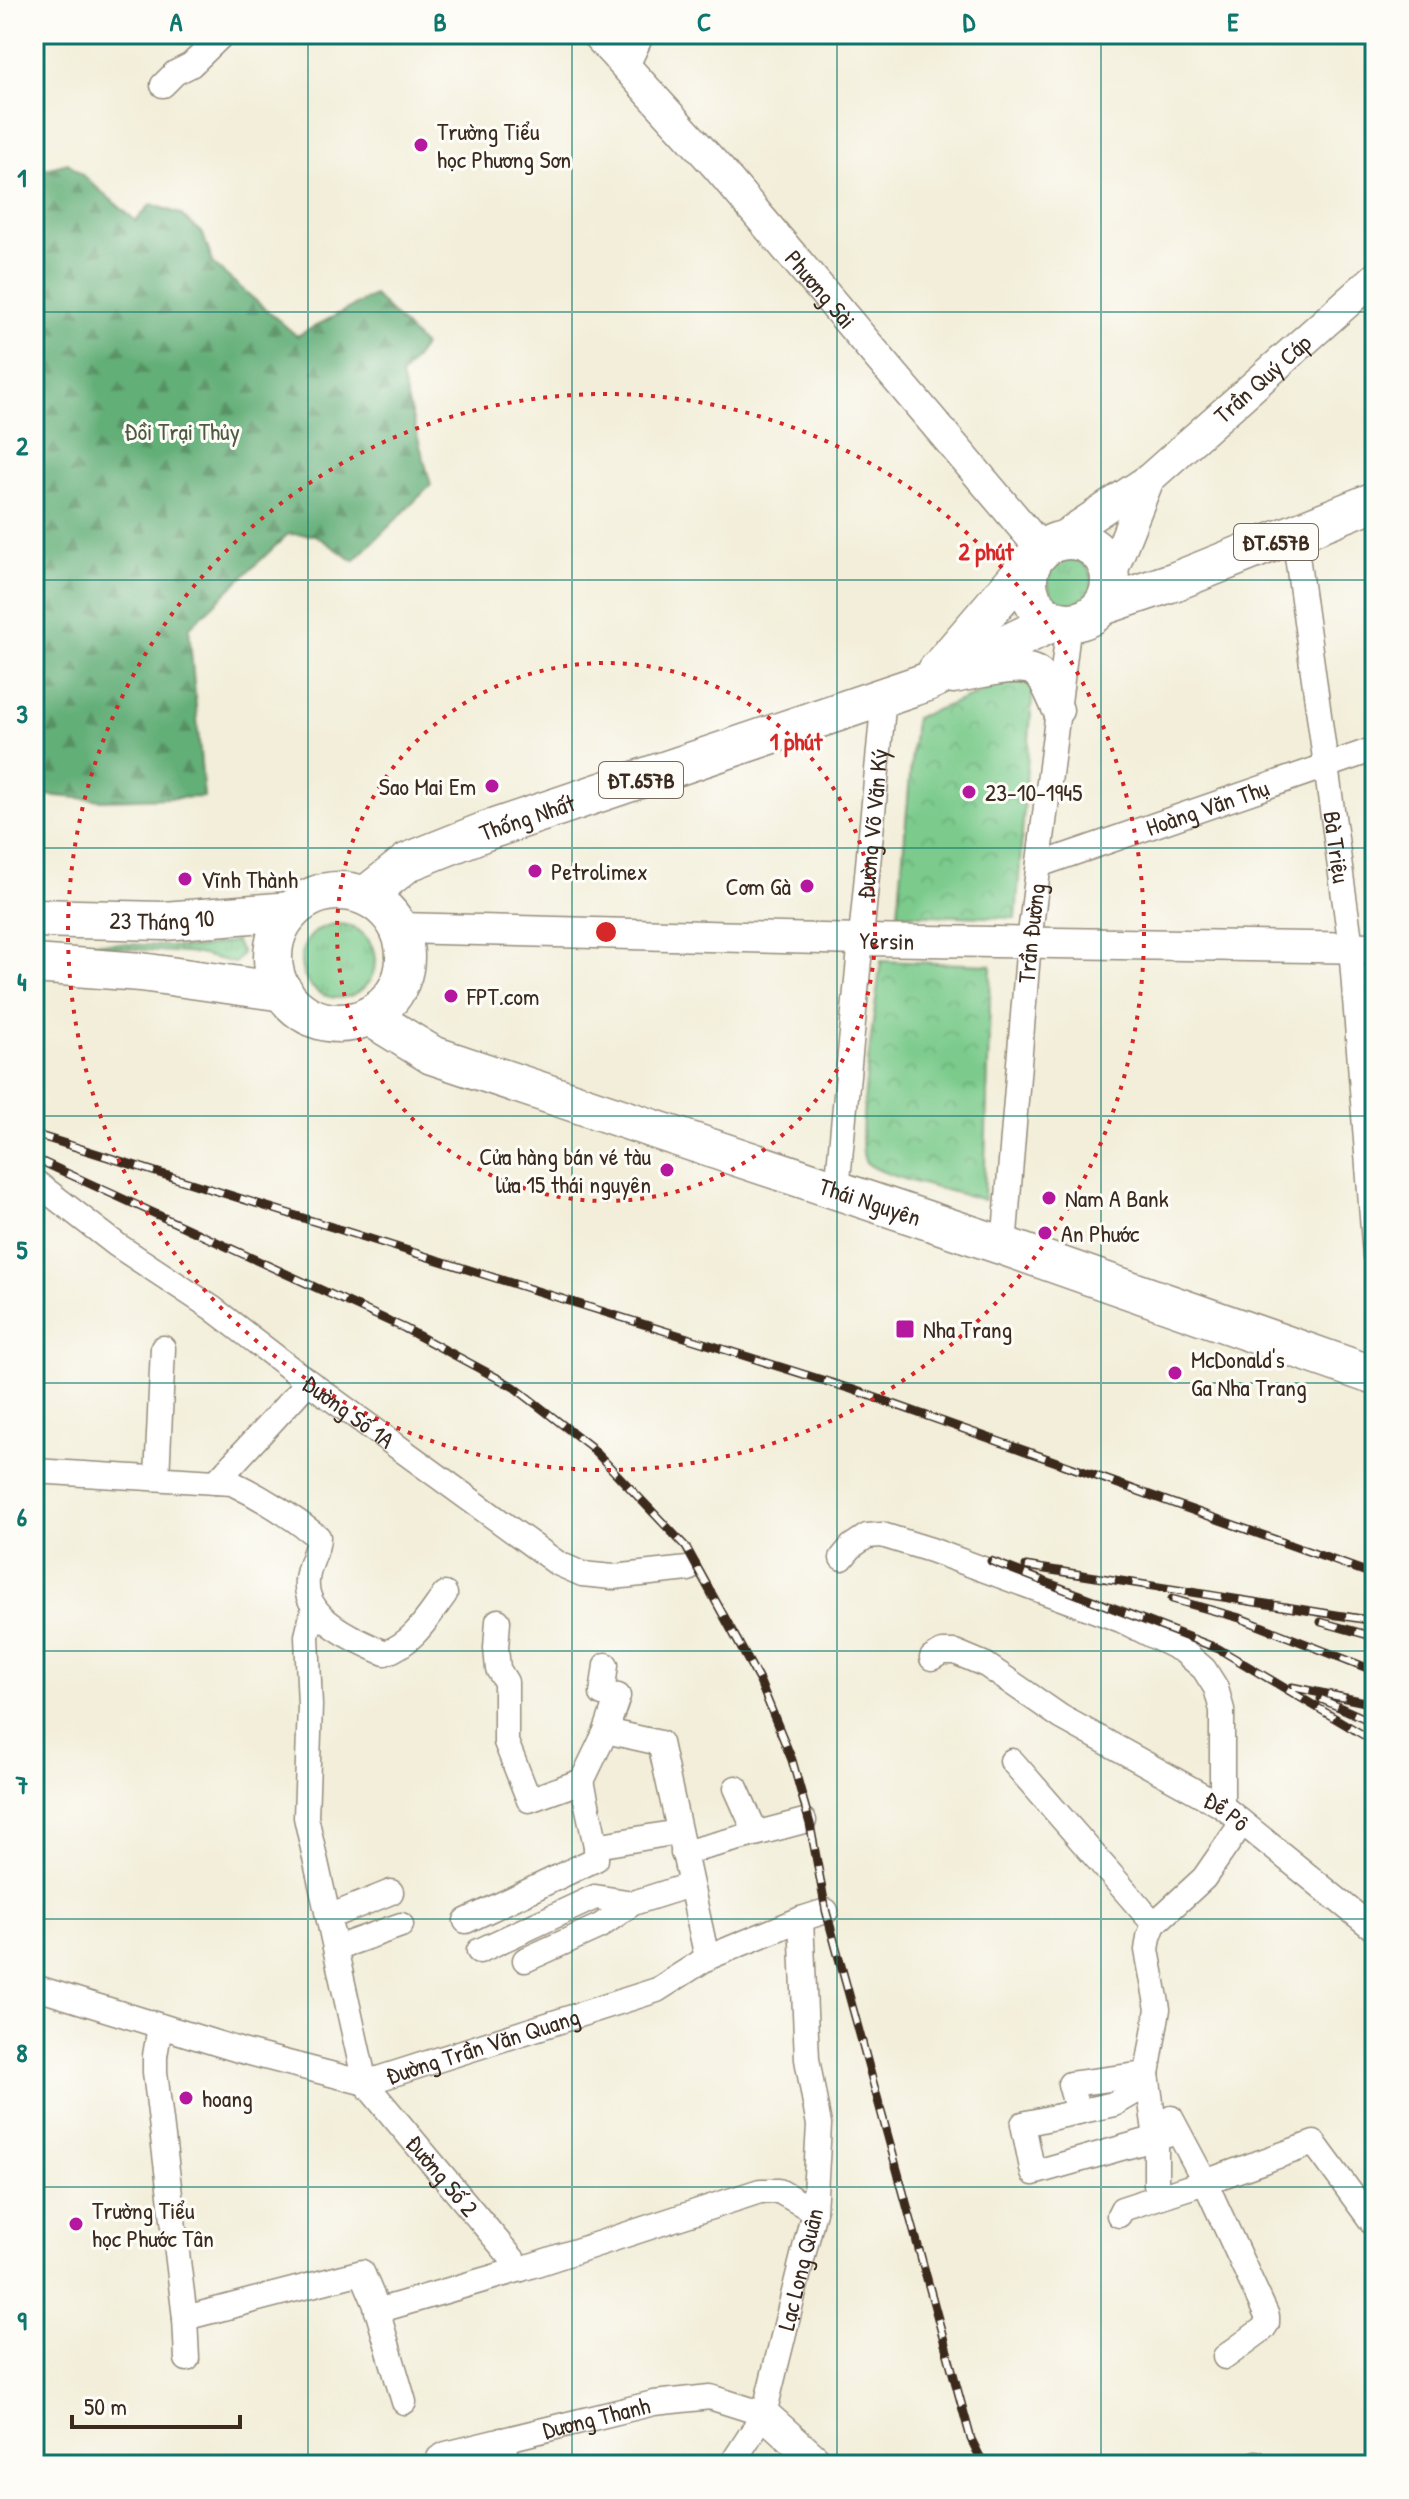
<svg xmlns="http://www.w3.org/2000/svg" width="1409" height="2499" viewBox="0 0 1409 2499" font-family="'Patrick Hand',sans-serif">
<defs>
<pattern id="grass-tufts" width="24" height="20" patternUnits="userSpaceOnUse" patternTransform="scale(2)"><rect width="24" height="20" fill="#7bcb8c"/><path d="M3 7l-1-3M5 7V3M7 7l1-3M15 17l-1-3M17 17v-4M19 17l1-3" fill="none" stroke="#6bae78"/></pattern>
<pattern id="forest-firs" width="22" height="20" patternUnits="userSpaceOnUse" patternTransform="scale(2)"><rect width="22" height="20" fill="#64af78"/><path d="M5 1l3.5 6h-7zM16 11l3.5 6h-7z" fill="#548f62"/></pattern>
<pattern id="park-crowns" width="20" height="18" patternUnits="userSpaceOnUse" patternTransform="scale(2)"><rect width="20" height="18" fill="#7bcb8c"/><path d="M2 6a3 3 0 1 1 6 0M12 15a3 3 0 1 1 6 0" fill="none" stroke="#6bae78"/></pattern>
</defs>
<rect width="100%" height="100%" fill="#fdfcf7"/>
<filter id="ink" filterUnits="userSpaceOnUse"><feTurbulence type="fractalNoise" baseFrequency=".0125" numOctaves="2"/><feDisplacementMap in="SourceGraphic" scale="16" xChannelSelector="R" yChannelSelector="G"/><feConvolveMatrix kernelMatrix="1 2 1 2 8 2 1 2 1" color-interpolation-filters="sRGB"/></filter>
<filter id="wash" filterUnits="userSpaceOnUse"><feTurbulence type="fractalNoise" baseFrequency=".006" numOctaves="4" result="noise"/><feDisplacementMap in="SourceGraphic" scale="32" xChannelSelector="R" yChannelSelector="G"/><feGaussianBlur stdDeviation="1.8" result="paint"/><feColorMatrix in="noise" values="0 0 0 0 0 0 0 0 0 0 0 0 0 0 0 0 0 1.4 0 .05"/><feComposite in="paint" operator="in"/></filter>
<g filter="url(#wash)">
<rect width="100%" height="100%" fill="#f2eed9"/>
<path fill="url(#grass-tufts)" stroke="#5b7a55" stroke-width="2" d="M1048 581a22 22 0 1 1 44 0a22 22 0 1 1-44 0Z
M301 961a37 37 0 1 1 74 0a37 37 0 1 1-74 0Z
M 34,939 L 198,948 L 235,941 L 242,953 L 235,963 L 198,954 L 34,941 Z"/>
<path fill="url(#forest-firs)" stroke="#506c4b" stroke-width="2" d="M 68,163 L 136,221 L 151,204 L 180,214 L 203,234 L 213,264 L 297,336 L 374,295 L 424,346 L 401,377 L 431,485 L 354,561 L 315,535 L 288,534 L 189,628 L 204,797 L 101,800 L 34,794 L 34,172 Z"/>
<path fill="url(#park-crowns)" stroke="#5b7a55" stroke-width="2" d="M 1034,672 L 1016,918 L 898,914 L 915,718 Z
M 881,961 L 991,965 L 984,1200 C 961,1193 880,1177 866,1162 C 853,1148 878,990 881,961 Z"/>
</g>
<g filter="url(#ink)">
<g fill="none" stroke-linecap="round" stroke-linejoin="round">
<defs>
<g id="minor">
<path d="M 626,68 L 642,34"/>
<path d="M 163,85 L 175,73 L 191,65 L 223,34"/>
<path id="s1" d="M 1294,534 L 1351,947 L 1375,1256"/>
<path id="s2" d="M 1039,865 L 1375,749"/>
<path id="s3" d="M 34,1181 L 117,1245 L 212,1308 L 299,1375 L 557,1563 L 582,1574 L 613,1577 L 688,1569"/>
<path id="s4" d="M 837,1190 L 884,697"/>
<path id="s5" d="M 1004,1246 L 1029,942 L 1069,623"/>
<path d="M 34,1471 L 232,1483 C 263,1498 291,1516 318,1537 C 318,1552 308,1564 307,1580 C 303,1618 355,1640 385,1653 C 413,1644 428,1617 445,1594"/>
<path d="M 157,1478 L 163,1348"/>
<path d="M 216,1482 L 308,1382"/>
<path d="M 842,1558 L 852,1546 L 867,1536 L 882,1535 L 931,1550 L 1121,1620 L 1183,1651 L 1204,1669 L 1216,1688 L 1222,1710 L 1222,1806"/>
<path id="s6" d="M 314,1607 L 307,1636 L 310,1706 L 306,1817 L 365,2083 L 521,2269"/>
<path d="M 498,1621 L 496,1648 L 498,1669 L 506,1682 L 506,1742 L 529,1800 L 582,1781 L 606,1731 L 618,1696 L 602,1694 L 606,1665"/>
<path id="s7" d="M 932,1658 L 942,1652 L 955,1652 L 986,1665 L 1061,1717 L 1222,1806 L 1375,1930"/>
<path d="M 606,1731 L 660,1743 L 707,1958"/>
<path d="M 1012,1761 L 1154,1924"/>
<path d="M 736,1788 L 756,1833"/>
<path d="M 596,1846 L 678,1832"/>
<path d="M 683,1853 L 804,1821"/>
<path d="M 329,1917 L 391,1892"/>
<path d="M 466,1921 L 596,1859 L 596,1846 L 582,1781"/>
<path d="M 336,1948 L 401,1925"/>
<path d="M 479,1951 L 595,1897 L 633,1903 L 690,1885"/>
<path d="M 525,1960 L 600,1926 L 633,1903"/>
<path id="s8" d="M 34,1987 L 242,2051 L 365,2083 L 657,1990 L 707,1958 L 801,1919 L 826,1911"/>
<path d="M 160,2026 L 155,2056 L 155,2072 L 185,2318 L 187,2359"/>
<path d="M 1147,2074 L 1133,2093 L 1114,2104 L 1023,2124 L 1033,2173 L 1178,2132"/>
<path d="M 1078,2112 L 1070,2084 L 1147,2074"/>
<path d="M 1171,2118 L 1205,2182 L 1267,2316 L 1267,2323 L 1263,2329 L 1225,2357"/>
<path d="M 1160,2196 L 1156,2184 L 1156,2138 L 1147,2074 L 1158,2009 L 1147,1950 L 1149,1937 L 1154,1924 L 1204,1878 L 1242,1823"/>
<path d="M 1119,2215 L 1122,2209 L 1205,2182 L 1314,2143 L 1375,2226"/>
<path d="M 377,2311 L 521,2269 L 760,2191 L 779,2191 L 814,2211"/>
<path d="M 185,2318 L 362,2272 L 375,2303 L 404,2402"/>
<path d="M 502,2440 L 508,2465"/>
<path d="M 1256,2463 L 1257,2465"/>
<path id="s9" d="M 437,2465 L 439,2458 L 446,2454 L 654,2403 L 710,2397 L 764,2414"/>
<path id="s10" d="M 731,2465 L 764,2414 L 814,2211 L 819,2125 L 807,2059 L 801,1919"/>
</g>
<g id="tertiary">
<path id="s11" d="M 596,34 L 719,169 L 1042,550 L 1149,479 L 1375,278"/>
<path d="M 1110,577 L 1149,479"/>
<path d="M 953,678 C 972,675 1027,659 1040,675 C 1048,685 1052,699 1058,710"/>
<path id="s12" d="M 399,928 L 861,940 L 1375,948"/>
<path d="M 764,2414 L 821,2465"/>
</g>
<g id="primary">
<circle cx="1069" cy="581" r="41"/>
<path d="M 1102,606 L 1176,581 L 1375,501"/>
<path d="M 937,671 L 1034,558"/>
<circle cx="339" cy="957" r="66"/>
<path id="s13" d="M 365,896 L 408,862 L 486,831 L 927,682 L 1055,621"/>
<path id="s14" d="M 34,918 L 164,921 L 291,911"/>
<path d="M 34,964 L 141,972 L 284,992"/>
<path id="s15" d="M 369,1016 L 432,1055 L 1004,1246 L 1375,1376"/>
</g>
</defs>
<use href="#minor" stroke="#968c7c" stroke-width="27"/>
<use href="#tertiary" stroke="#968c7c" stroke-width="33"/>
<use href="#primary" stroke="#968c7c" stroke-width="41"/>
<use href="#minor" stroke="#fff" stroke-width="24"/>
<use href="#tertiary" stroke="#fff" stroke-width="30"/>
<use href="#primary" stroke="#fff" stroke-width="38"/>
<defs>
<path id="rail" d="M 34,1134 L 851,1389 L 1375,1575
M 34,1158 L 404,1328 L 514,1387 L 590,1446 L 686,1547 L 760,1682 L 792,1760 L 810,1824 L 826,1911 L 971,2439 L 984,2465
M 991,1561 L 1219,1649 L 1375,1742
M 1026,1566 L 1375,1621
M 1172,1599 L 1240,1618 L 1375,1671
M 1321,1622 L 1375,1637
M 1292,1687 L 1375,1704
M 1321,1699 L 1375,1723"/>
</defs>
<use href="#rail" stroke="#3b2a1e" stroke-width="9"/>
<use href="#rail" stroke="#fdfcf7" stroke-width="6" stroke-dasharray="18" stroke-linecap="butt"/>
</g>
</g>
<path fill="none" stroke="#0f766e" stroke-width="2" stroke-opacity="0.55" d="M 308,34 L 308,2465M 572,34 L 572,2465M 837,34 L 837,2465M 1101,34 L 1101,2465M 34,312 L 1375,312M 34,580 L 1375,580M 34,848 L 1375,848M 34,1116 L 1375,1116M 34,1383 L 1375,1383M 34,1651 L 1375,1651M 34,1919 L 1375,1919M 34,2187 L 1375,2187"/>
<g fill="none" stroke="#d62828" stroke-width="4" stroke-dasharray="4 8">
<circle cx="606" cy="932" r="269"/>
<circle cx="606" cy="932" r="538"/>
</g>
<g fill="#b5179e" stroke="#fdfcf7" stroke-width="3">
<circle cx="421" cy="145" r="8"/>
<circle cx="492" cy="786" r="8"/>
<circle cx="969" cy="792" r="8"/>
<circle cx="535" cy="871" r="8"/>
<circle cx="185" cy="879" r="8"/>
<circle cx="807" cy="886" r="8"/>
<circle cx="451" cy="996" r="8"/>
<circle cx="667" cy="1170" r="8"/>
<circle cx="1049" cy="1198" r="8"/>
<circle cx="1045" cy="1233" r="8"/>
<rect x="895" y="1319" width="20" height="20" rx="4"/>
<circle cx="1175" cy="1373" r="8"/>
<circle cx="186" cy="2098" r="8"/>
<circle cx="76" cy="2224" r="8"/>
</g>
<g text-anchor="middle" dominant-baseline="central" stroke-width="6" stroke-linejoin="round" paint-order="stroke">
<g fill="#fdfcf7" stroke="#75695f" stroke-width="2">
<rect x="1234" y="524" width="84" height="36" rx="6"/>
<rect x="599" y="762" width="84" height="36" rx="6"/>
</g>
<g font-size="22" font-weight="bold" fill="#3b2a1e">
<text x="1276" y="542">ĐT.657B</text>
<text x="641" y="780">ĐT.657B</text>
</g>
<g font-size="24" fill="#3b2a1e" stroke="#fdfcf7" text-anchor="start">
<text x="437" y="131">Trường Tiểu<tspan x="437" dy="28">học Phương Sơn</tspan></text>
<text x="476" y="786" text-anchor="end">Sao Mai Em</text>
<text x="985" y="792">23-10-1945</text>
<text x="551" y="871">Petrolimex</text>
<text x="201" y="879">Vĩnh Thành</text>
<text x="791" y="886" text-anchor="end">Cơm Gà</text>
<text x="467" y="996">FPT.com</text>
<text x="651" y="1156" text-anchor="end">Cửa hàng bán vé tàu<tspan x="651" dy="28">lửa 15 thái nguyên</tspan></text>
<text x="1065" y="1198">Nam A Bank</text>
<text x="1061" y="1233">An Phước</text>
<text x="923" y="1329">Nha Trang</text>
<text x="1191" y="1359">McDonald's<tspan x="1191" dy="28">Ga Nha Trang</tspan></text>
<text x="202" y="2098">hoang</text>
<text x="92" y="2210">Trường Tiểu<tspan x="92" dy="28">học Phước Tân</tspan></text>
</g>
<g font-size="24" fill="#3b2a1e" stroke="#fdfcf7">
<text stroke="none"><textPath href="#s11" startOffset="340">Phương Sài</textPath></text>
<text stroke="none"><textPath href="#s11" startOffset="962">Trần Quý Cáp</textPath></text>
<text stroke="none"><textPath href="#s2" startOffset="178">Hoàng Văn Thụ</textPath></text>
<text stroke="none"><textPath href="#s13" startOffset="182">Thống Nhất</textPath></text>
<text stroke="none"><textPath href="#s4" startOffset="368">Đường Võ Văn Ký</textPath></text>
<text stroke="none"><textPath href="#s1" startOffset="316">Bà Triệu</textPath></text>
<text stroke="none"><textPath href="#s14" startOffset="128">23 Tháng 10</textPath></text>
<text stroke="none"><textPath href="#s5" startOffset="314">Trần Đường</textPath></text>
<text stroke="none"><textPath href="#s12" startOffset="488">Yersin</textPath></text>
<text stroke="none"><textPath href="#s15" startOffset="536">Thái Nguyên</textPath></text>
<text stroke="none"><textPath href="#s3" startOffset="390">Đường Số 1A</textPath></text>
<text stroke="none"><textPath href="#s7" startOffset="340">Đề Pô</textPath></text>
<text stroke="none"><textPath href="#s8" startOffset="468">Đường Trần Văn Quang</textPath></text>
<text stroke="none"><textPath href="#s6" startOffset="604">Đường Số 2</textPath></text>
<text stroke="none"><textPath href="#s10" startOffset="210">Lạc Long Quân</textPath></text>
<text stroke="none"><textPath href="#s9" startOffset="170">Dương Thanh</textPath></text>
</g>
<g font-size="24" fill="#4e5a3f" stroke="#fdfcf7">
<text x="182" y="431">Đồi Trại Thủy</text>
</g>
</g>
<circle cx="606" cy="932" r="12" fill="#d62828" stroke="#fdfcf7" stroke-width="4"/>
<g font-size="24" text-anchor="middle" font-weight="bold" fill="#d62828" stroke="#fdfcf7" stroke-width="6" stroke-linejoin="round" paint-order="stroke">
<text x="986" y="560">2 phút</text>
<text x="796" y="750">1 phút</text>
</g>
<rect width="1409" height="2499" fill="none" stroke="#fdfcf7" stroke-width="88"/>
<path d="M72 2415v12h168v-12" fill="none" stroke="#3b2a1e" stroke-width="4"/>
<text x="84" y="2415" font-size="24" fill="#3b2a1e" stroke="#fdfcf7" stroke-width="6" paint-order="stroke">50 m</text>
<rect x="44" y="44" width="1321" height="2411" fill="none" stroke="#0f766e" stroke-width="3"/>
<g font-size="26" text-anchor="middle" font-weight="bold" fill="#0f766e">
<text x="176" y="31">A</text>
<text x="440" y="31">B</text>
<text x="704" y="31">C</text>
<text x="969" y="31">D</text>
<text x="1233" y="31">E</text>
<text x="22" y="187">1</text>
<text x="22" y="455">2</text>
<text x="22" y="723">3</text>
<text x="22" y="991">4</text>
<text x="22" y="1259">5</text>
<text x="22" y="1526">6</text>
<text x="22" y="1794">7</text>
<text x="22" y="2062">8</text>
<text x="22" y="2330">9</text>
</g>
</svg>
